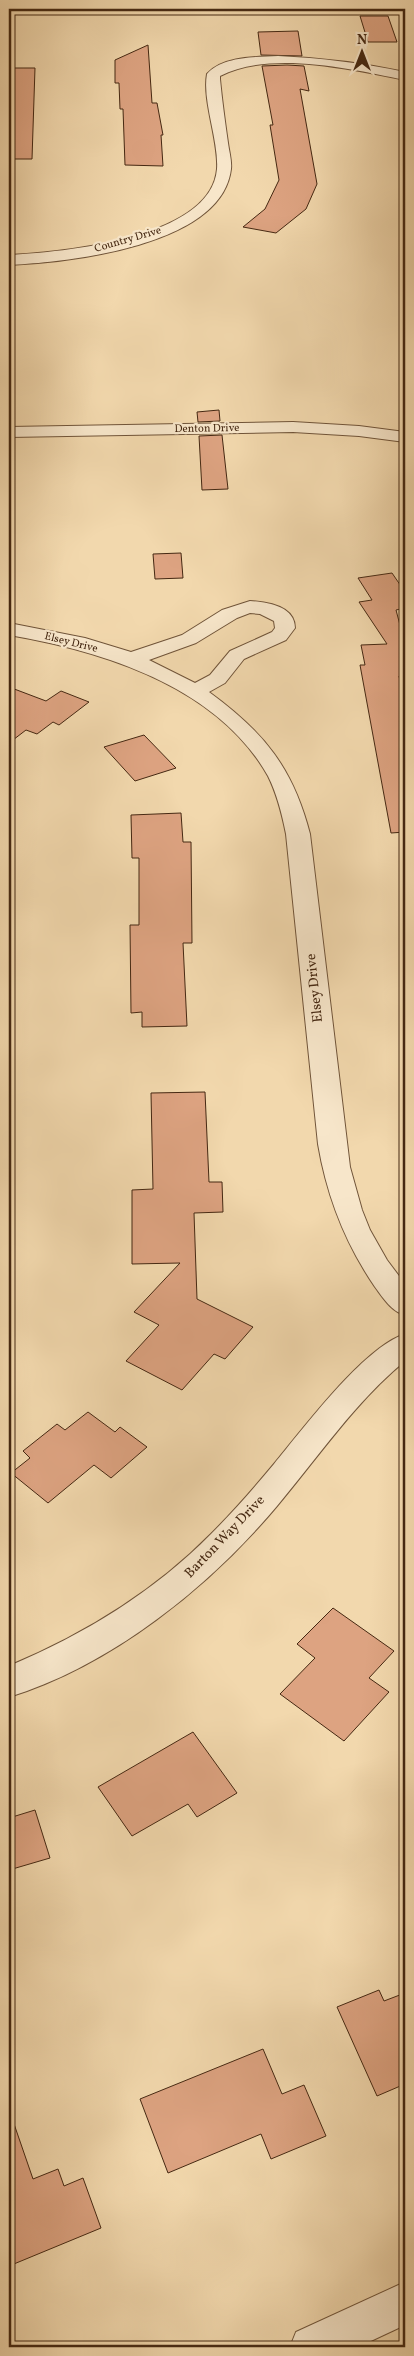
<svg xmlns="http://www.w3.org/2000/svg" width="414" height="2356" viewBox="0 0 414 2356" font-family="Vollkorn,serif">
<rect width="100%" height="100%" fill="#f2d8ad"/>
<filter id="stains"><feTurbulence type="fractalNoise" baseFrequency=".004" numOctaves="4"/><feColorMatrix values="0 0 0 0 .2 0 0 0 0 .09 0 0 0 0 .02 0 0 0 .5 -.17"/></filter>
<radialGradient id="worn" r=".72"><stop offset=".6" stop-color="#630" stop-opacity="0"/><stop offset="1" stop-color="#630" stop-opacity=".3"/></radialGradient>
<path fill="#dda381" stroke="#452812" d="M 360,16 L 388,16 L 397,42 L 368,42 Z
M 298,31 L 302,56 L 261,55 L 258,32 Z
M 148,45 L 152,103 L 157,103 L 163,135 L 161,135 L 163,166 L 125,165 L 123,109 L 120,109 L 119,83 L 115,83 L 115,60 Z
M 287,65 L 304,66 L 309,91 L 300,89 L 317,184 L 306,209 L 276,233 L 243,227 L 265,209 L 279,180 L 270,125 L 273,125 L 262,66 Z
M 9,68 L 35,68 L 32,159 L 9,159 Z
M 219,410 L 220,421 L 198,422 L 197,412 Z
M 222,435 L 228,489 L 202,490 L 199,436 Z
M 181,553 L 183,578 L 155,579 L 153,554 Z
M 392,573 L 405,592 L 405,608 L 396,610 L 405,644 L 405,676 L 399,676 L 405,706 L 405,832 L 391,833 L 360,665 L 365,665 L 361,645 L 387,644 L 359,602 L 372,600 L 358,578 Z
M 9,687 L 46,701 L 61,691 L 89,702 L 59,725 L 53,722 L 37,734 L 26,730 L 9,743 Z
M 144,735 L 176,768 L 135,781 L 104,747 Z
M 181,813 L 183,842 L 191,842 L 192,943 L 183,943 L 187,1026 L 142,1027 L 142,1012 L 131,1013 L 130,925 L 139,925 L 139,858 L 132,858 L 131,815 Z
M 205,1092 L 209,1182 L 222,1182 L 223,1212 L 194,1213 L 197,1299 L 253,1327 L 225,1359 L 214,1354 L 182,1390 L 126,1361 L 159,1325 L 134,1312 L 180,1263 L 132,1264 L 132,1190 L 153,1189 L 151,1093 Z
M 88,1412 L 115,1432 L 120,1427 L 147,1447 L 111,1478 L 94,1465 L 48,1503 L 11,1473 L 30,1458 L 23,1451 L 57,1424 L 65,1430 Z
M 333,1608 L 394,1651 L 369,1678 L 389,1692 L 344,1741 L 280,1694 L 315,1658 L 297,1644 Z
M 193,1732 L 237,1793 L 197,1817 L 188,1804 L 132,1836 L 98,1787 Z
M 35,1810 L 50,1858 L 9,1870 L 9,1818 Z
M 379,1990 L 384,2001 L 405,1993 L 405,2084 L 377,2096 L 337,2007 Z
M 263,2049 L 282,2094 L 304,2085 L 326,2136 L 271,2159 L 261,2134 L 168,2173 L 140,2099 Z
M 13,2121 L 33,2179 L 58,2169 L 64,2186 L 83,2178 L 101,2228 L 9,2266 L 9,2122 Z"/>
<g fill="none" stroke-linecap="round" stroke-linejoin="round">
<defs>
<path id="minor" d="M 278,56 C 321,58 363,63 405,72 L 405,80 C 352,69 270,50 220,76 L 220,79 C 222,100 225,122 228,143 C 229,151 232,161 231,169 C 222,246 69,262 9,265 L 9,255 C 62,252 211,239 217,169 C 219,141 202,101 207,74 C 222,56 257,57 278,56 Z
M 293,422 L 359,426 L 405,432 L 405,442 L 359,436 L 293,432 L 9,437 L 9,427 Z
M 250,601 C 267,602 295,606 295,628 L 286,640 L 244,659 L 225,683 L 209,692 C 264,732 293,768 310,834 L 350,1167 L 362,1210 L 370,1230 L 387,1260 L 405,1284 L 405,1315 C 391,1311 384,1299 375,1287 C 345,1243 327,1197 318,1144 L 286,834 C 282,814 277,794 268,776 C 218,687 103,651 9,635 L 9,623 L 85,638 L 131,652 L 182,635 L 222,610 ZM 250,613 L 260,614 L 274,621 L 275,628 L 272,632 L 230,651 L 210,675 L 195,683 L 149,660 L 196,643 L 237,618 Z
M 405,1334 L 405,1361 C 355,1402 319,1456 277,1506 C 209,1587 112,1665 9,1697 L 9,1666 C 83,1635 154,1592 211,1534 C 233,1512 254,1488 274,1464 C 303,1429 364,1347 405,1334 Z
M 405,2282 L 405,2325 L 358,2347 L 290,2347 L 296,2332 Z"/>
</defs>
<use href="#minor" stroke="#705439" stroke-width="2"/>
<use href="#minor" fill="#f7e6ca" fill-rule="evenodd"/>
</g>
<g text-anchor="middle" dominant-baseline="central" stroke-width="4.5" stroke-linejoin="round" paint-order="stroke">
<g font-size="11" fill="#452812" stroke="#f7e6ca">
<text transform="translate(128 240) rotate(-16)">Country Drive</text>
<text transform="translate(207 429) rotate(-1)">Denton Drive</text>
<text transform="translate(71 643) rotate(14)">Elsey Drive</text>
</g>
<g font-size="14" fill="#452812" stroke="#f7e6ca">
<text transform="translate(315 988) rotate(-96)">Elsey Drive</text>
<text transform="translate(225 1537) rotate(-46)">Barton Way Drive</text>
</g>
</g>
<rect width="414" height="2356" fill="none" stroke="#f2d8ad" stroke-width="30"/>
<rect x="10" y="10" width="394" height="2336" fill="none" stroke="#452812" stroke-width="2.5"/>
<rect x="15" y="15" width="384" height="2326" fill="none" stroke="#452812"/>
<g transform="translate(362 52)" stroke="#f7e6ca" stroke-width="4" paint-order="stroke">
<path d="M0-4L9 19L0 12L-9 19Z" fill="#452812"/>
<text y="-8" font-size="14" font-weight="bold" text-anchor="middle" fill="#452812">N</text>
</g>
<rect width="100%" height="100%" filter="url(#stains)"/>
<rect width="100%" height="100%" fill="url(#worn)"/>
</svg>
